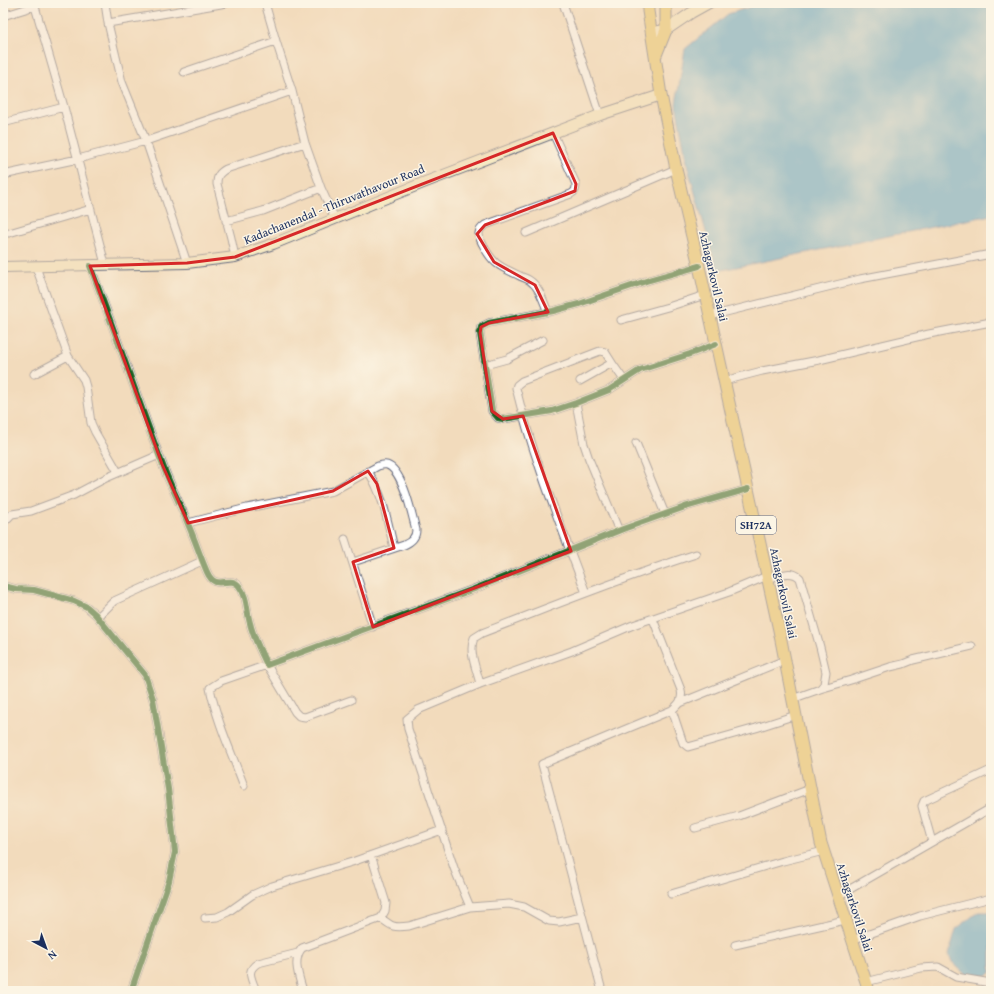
<svg xmlns="http://www.w3.org/2000/svg" width="994" height="994" viewBox="0 0 994 994" font-family="'Gentium Book Plus',serif">
<rect width="100%" height="100%" fill="#fcf5e5"/>
<filter id="ink" filterUnits="userSpaceOnUse"><feTurbulence type="fractalNoise" baseFrequency=".025" numOctaves="2"/><feDisplacementMap in="SourceGraphic" scale="8" xChannelSelector="R" yChannelSelector="G"/><feConvolveMatrix kernelMatrix="1 2 1 2 8 2 1 2 1" color-interpolation-filters="sRGB"/></filter>
<filter id="wash" filterUnits="userSpaceOnUse"><feTurbulence type="fractalNoise" baseFrequency=".012" numOctaves="4" result="noise"/><feDisplacementMap in="SourceGraphic" scale="16" xChannelSelector="R" yChannelSelector="G"/><feGaussianBlur stdDeviation="0.9" result="paint"/><feColorMatrix in="noise" values="0 0 0 0 0 0 0 0 0 0 0 0 0 0 0 0 0 1.4 0 .05"/><feComposite in="paint" operator="in"/></filter>
<g filter="url(#wash)">
<rect width="100%" height="100%" fill="#f2dbbc"/>
<path fill="#59abd4" stroke="#3a6d99" d="M 763,3 L 991,3 L 991,215 L 717,271 L 688,168 L 676,104 L 685,49 L 728,14 Z
M 978,912 L 991,912 L 991,973 L 985,976 L 965,974 L 952,962 L 949,954 L 956,929 Z"/>
</g>
<g filter="url(#ink)">
<g fill="none" stroke-linecap="round" stroke-linejoin="round">
<defs>
<path id="street" d="M 34,3 L 64,107 L 105,264
M 105,3 L 108,23 L 122,82 L 146,141 L 187,263
M 265,3 L 276,41 L 292,91 L 305,143 L 321,188 L 335,219
M 563,3 L 600,115
M 3,16 L 35,6
M 108,23 L 227,3
M 184,72 L 276,41
M 3,123 L 64,107
M 3,175 L 78,159 L 146,141 L 292,91
M 226,221 L 263,211 L 321,188
M 9,233 L 91,209
M 526,233 L 676,169
M 235,257 L 231,238 L 217,184 C 217,176 219,173 226,169 L 305,143
M 90,266 C 115,331 137,397 162,463 C 169,483 180,503 188,524 C 195,540 200,556 207,572 C 216,593 230,574 239,586 C 248,597 246,610 250,623 C 253,637 261,652 267,665 L 474,589 L 623,529 L 685,507 L 748,489
M 699,266 L 649,280 L 579,304 L 553,311 L 489,323 L 481,327 L 480,333 L 492,411 L 498,418 L 503,419 L 552,411 L 576,403 L 609,390 L 640,370 L 690,354 L 716,344
M 36,267 L 68,356 L 84,380 L 86,387 L 91,423 L 95,432 L 118,472
M 548,312 C 543,301 540,287 529,280 C 526,278 521,277 518,275 C 498,266 492,263 482,243 C 478,235 477,231 485,225 L 571,194 C 576,191 576,189 576,184 L 553,133
M 710,316 L 860,279 L 991,254
M 621,320 L 668,307 L 705,295
M 485,365 L 507,359 L 543,340
M 34,374 L 68,356
M 580,381 L 612,363 L 624,380
M 724,381 L 762,371 L 819,360 L 929,334 L 991,322
M 576,403 L 584,444 L 589,459 L 619,531
M 636,443 L 665,514
M 368,471 C 384,497 387,520 394,548
M 3,523 L 12,514 L 31,511 L 74,495 L 106,478 L 159,455
M 188,523 L 247,508 L 333,491 L 378,466 C 381,465 384,464 387,465 C 403,470 412,515 416,530 C 416,538 411,542 404,545 L 353,562
M 345,539 L 373,627
M 768,579 C 778,576 791,569 800,578 L 820,647 L 826,672 L 824,684 L 820,689 L 792,699
M 3,586 L 16,589 L 34,590 L 74,601 L 87,607 L 95,614 L 145,675 L 153,699 L 168,789 L 175,852 L 169,881 L 131,991
M 586,593 C 561,526 533,458 516,388 L 517,385 L 522,381 L 600,351 L 605,352 L 612,363
M 98,617 L 114,601 L 202,561
M 480,684 C 477,670 468,652 474,638 L 482,633 C 553,606 624,577 696,554
M 820,689 L 851,680 L 890,667 L 903,664 L 913,660 L 972,646
M 680,703 L 785,660
M 672,710 L 683,743 L 688,747 L 756,728 L 796,715
M 244,786 C 232,754 217,722 210,688 L 221,681 L 267,665 L 295,712 L 299,716 L 305,717 L 351,700
M 695,828 L 739,816 L 810,789
M 932,842 L 922,806 L 924,801 L 991,770
M 671,894 L 783,861 L 824,851
M 838,896 L 991,808
M 470,907 L 454,868 L 408,729 L 407,719 L 418,710 L 480,684 L 572,651 L 633,625 L 729,592 L 767,576
M 205,918 L 217,917 L 228,912 L 252,895 L 272,886 L 352,862 L 442,830
M 381,918 C 392,927 394,928 409,926 L 470,907 L 509,904 L 524,907 L 549,921 L 559,922 L 582,917
M 852,940 L 920,916 L 991,898
M 735,945 L 845,920
M 866,982 L 921,968 L 938,967 L 956,977 L 991,983
M 256,991 C 252,979 245,971 258,963 L 298,953
M 303,991 C 299,977 292,960 302,948 L 381,918 L 385,911 L 386,903 L 371,855
M 602,991 L 542,764 L 672,710 C 679,704 683,700 681,690 L 653,619"/>
<path id="secondary" d="M 651,32 L 666,30 L 691,13 L 709,3
M 3,267 L 187,263 L 235,257 L 273,244 L 423,183 L 600,115 L 661,95"/>
<path id="primary" d="M 648,3 L 648,11 L 661,95 L 676,169 L 699,266 L 779,630 L 821,843 L 869,991
M 656,55 L 666,30 L 666,3"/>
</defs>
<use href="#street" stroke="#666b7f" stroke-width="9"/>
<use href="#secondary" stroke="#666b7f" stroke-width="12"/>
<use href="#primary" stroke="#666b7f" stroke-width="13"/>
<use href="#street" stroke="#fff" stroke-width="7"/>
<use href="#secondary" stroke="#f6e9c3" stroke-width="10"/>
<use href="#primary" stroke="#e9c769" stroke-width="11"/>
<defs>
<path id="cycleway" d="M 90,266 C 115,331 137,397 162,463 C 169,483 180,503 188,524 C 195,540 200,556 207,572 C 216,593 230,574 239,586 C 248,597 246,610 250,623 C 253,637 261,652 267,665 L 474,589 L 623,529 L 685,507 L 748,489
M 699,266 L 649,280 L 579,304 L 553,311 L 489,323 L 481,327 L 480,333 L 492,411 L 498,418 L 503,419 L 552,411 L 576,403 L 609,390 L 640,370 L 690,354 L 716,344
M 3,586 L 16,589 L 34,590 L 74,601 L 87,607 L 95,614 L 145,675 L 153,699 L 168,789 L 175,852 L 169,881 L 131,991"/>
</defs>
<use href="#cycleway" stroke="#fcf5e5" stroke-width="8"/>
<use href="#cycleway" stroke="#1b5e20" stroke-width="6"/>
</g>
</g>
<path d="M0 0H994V994H0ZM 553,133 L 576,184 L 575,191 L 485,225 L 477,234 L 494,262 L 535,285 L 548,312 L 489,323 L 481,327 L 480,333 L 492,411 L 503,419 L 523,416 L 571,551 L 373,627 L 353,562 L 394,548 L 377,484 L 368,471 L 333,491 L 188,523 L 162,464 L 90,266 L 187,263 L 235,257 Z" fill="#f2dbbc" fill-opacity=".55" fill-rule="evenodd"/>
<path fill="none" stroke="#d62828" stroke-width="3" stroke-linejoin="round" d="M 553,133 L 576,184 L 575,191 L 485,225 L 477,234 L 494,262 L 535,285 L 548,312 L 489,323 L 481,327 L 480,333 L 492,411 L 503,419 L 523,416 L 571,551 L 373,627 L 353,562 L 394,548 L 377,484 L 368,471 L 333,491 L 188,523 L 162,464 L 90,266 L 187,263 L 235,257 Z"/>
<g text-anchor="middle" dominant-baseline="central" stroke-width="3" stroke-linejoin="round" paint-order="stroke">
<rect fill="#fcf5e5" stroke="#5e6a86" stroke-width="1" x="736" y="516" width="40" height="18" rx="3"/>
<g font-size="11" font-weight="bold" fill="#1b2f5e">
<text x="756" y="525">SH72A</text>
</g>
<g font-size="12" fill="#1b2f5e" stroke="#fcf5e5">
<text transform="translate(334 204) rotate(-22)">Kadachanendal - Thiruvathavour Road</text>
<text transform="translate(714 276) rotate(77)">Azhagarkovil Salai</text>
<text transform="translate(784 593) rotate(78)">Azhagarkovil Salai</text>
<text transform="translate(855 907) rotate(72)">Azhagarkovil Salai</text>
</g>
</g>
<rect width="994" height="994" fill="none" stroke="#fcf5e5" stroke-width="16"/>
<g transform="translate(46 948) rotate(139)" stroke="#fcf5e5" stroke-width="3" paint-order="stroke">
<path d="M0-3L7 15L0 10L-7 15Z" fill="#1b2f5e"/>
<text y="-6" font-size="11" font-weight="bold" text-anchor="middle" fill="#1b2f5e">N</text>
</g>
</svg>
